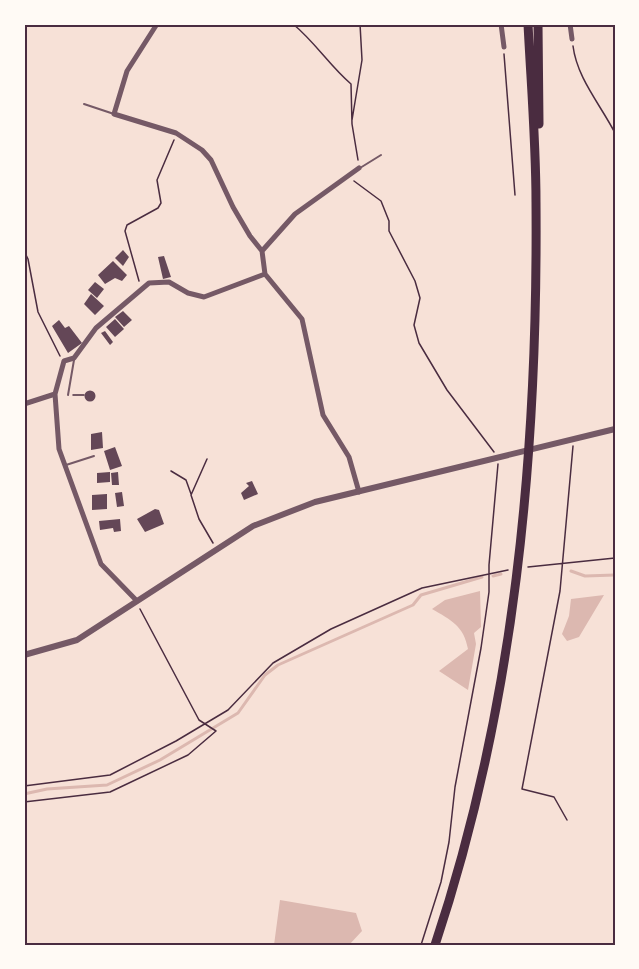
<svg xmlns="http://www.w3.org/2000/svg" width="639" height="969" viewBox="0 0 639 969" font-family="Helvetica,sans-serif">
<rect width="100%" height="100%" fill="#f7e1d7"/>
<path fill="#dcb8b0" d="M 615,588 L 604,595 L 579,637 L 567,641 L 562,634 L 569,616 L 571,599 L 604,595 Z
M 480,591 L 481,627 L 474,633 L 476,644 L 468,690 L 439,671 L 468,649 C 464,626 451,620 432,609 L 445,600 Z
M 280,900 L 356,913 L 362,931 L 349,945 L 274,945 Z"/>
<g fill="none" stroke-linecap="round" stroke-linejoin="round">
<path stroke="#dcb8b0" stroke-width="3" d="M 571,571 L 585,576 L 615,575
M 493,576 L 501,574
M 24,794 L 47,789 L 107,785 L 160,760 L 238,713 L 265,675 L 278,665 L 413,605 L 421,595 L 482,577"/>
</g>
<path fill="#644757" d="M 123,250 L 129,257 L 123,266 L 115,258 Z
M 164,256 L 171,277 L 163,279 L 158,257 Z
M 113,261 L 127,275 L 122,281 L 115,278 L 105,284 L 98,275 Z
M 95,282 L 104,289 L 97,298 L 88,290 Z
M 91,294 L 104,306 L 95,315 L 84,304 Z
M 123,311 L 132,320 L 124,327 L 115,317 Z
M 115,319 L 124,329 L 115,337 L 106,327 Z
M 59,320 L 65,328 L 69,326 L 82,343 L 68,353 L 52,326 Z
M 105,331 L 113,342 L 110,345 L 101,333 Z
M84.5 396a5.5 5.5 0 1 1 11 0a5.5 5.5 0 1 1-11 0Z
M 102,432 L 103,448 L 91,450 L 91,434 Z
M 115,447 L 122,466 L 110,470 L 104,451 Z
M 110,472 L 110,482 L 97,483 L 97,473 Z
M 118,472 L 119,485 L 112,485 L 111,473 Z
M 252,481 L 258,494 L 244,500 L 241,493 L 249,486 L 246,483 Z
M 122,492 L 124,506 L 117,507 L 115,493 Z
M 107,494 L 107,509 L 92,510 L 92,495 Z
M 155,509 L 159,510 L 164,524 L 145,532 L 137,519 Z
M 120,519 L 121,531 L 114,532 L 113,528 L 100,530 L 99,521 Z"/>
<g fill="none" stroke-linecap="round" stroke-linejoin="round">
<path stroke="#4a2c40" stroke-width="1.5" d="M 293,24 C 315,42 329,65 351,84 L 352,124 L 358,160
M 573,46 C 577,78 600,104 615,133
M 504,54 L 515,195
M 352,120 L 362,60 L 360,24
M 354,181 L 381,201 L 389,221 L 389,231 L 415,281 L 420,298 L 414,325 L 419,343 L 447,390 L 494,452
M 24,251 L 28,259 L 38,312 L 60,356
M 139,281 L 125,231 L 127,225 L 158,208 L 161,203 L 157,180 L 174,140
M 73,395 L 84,395
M 207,459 L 191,495 L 199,519 L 213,543
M 171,471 L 186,480 L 191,494
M 528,567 L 615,558
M 24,786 L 110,775 L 176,741 L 228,710 L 273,663 L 331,629 L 422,588 L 508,570
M 24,802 L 110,792 L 188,755 L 216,731 L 199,720 L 140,609
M 567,820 L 554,797 L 522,789 L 560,591 L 573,446
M 421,945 L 441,882 L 449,842 L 455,787 L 481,648 L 489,592 L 489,565 L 498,464"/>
<path stroke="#755966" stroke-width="2" d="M 84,104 L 114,114
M 360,168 L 381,155
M 68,395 L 74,360
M 66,465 L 94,456"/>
<path stroke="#755966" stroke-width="5" d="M 157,24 L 127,71 L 114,114 L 176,133 L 202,150 L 211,160 L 233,207 L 250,236 L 262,251 L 265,274 L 302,319 L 323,415 L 349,457 L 359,492
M 501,24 L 504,47
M 570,24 L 572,39
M 262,251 L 295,214 L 359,168
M 24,404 L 55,394
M 136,600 L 101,564 L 59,449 L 55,394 L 64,361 L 74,358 L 96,328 L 149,283 L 169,282 L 188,293 L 204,297 L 265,274"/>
<path stroke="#755966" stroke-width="6" d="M 24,655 L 77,640 L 253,526 L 315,502 L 615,429"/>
<path stroke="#4a2c40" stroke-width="9" d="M 538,24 L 539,124
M 435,945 C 515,705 538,454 536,202 C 536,143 531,83 528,24"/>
</g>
<rect width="639" height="969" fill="none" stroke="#fffaf5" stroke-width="51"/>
<rect x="26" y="26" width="588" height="918" fill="none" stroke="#4a2c40" stroke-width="2"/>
</svg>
